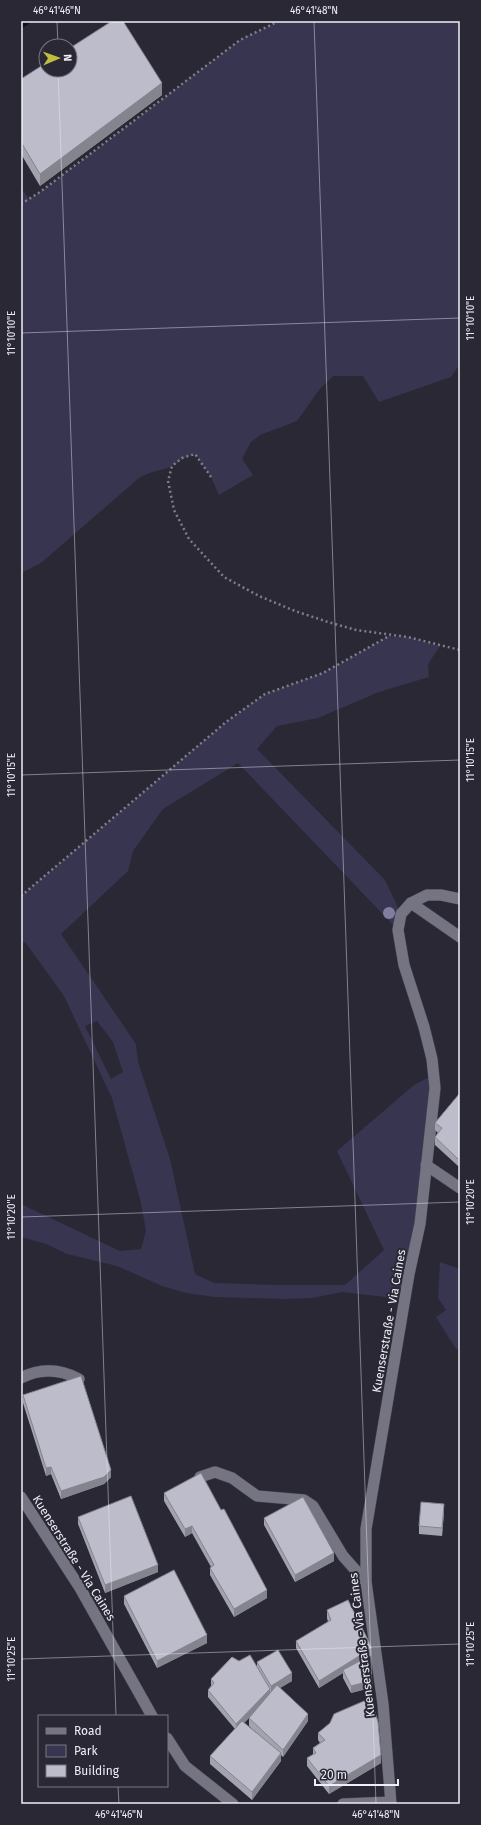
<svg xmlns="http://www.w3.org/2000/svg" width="481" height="1825" viewBox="0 0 481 1825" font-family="'Fira Sans',sans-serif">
<rect width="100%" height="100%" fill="#292834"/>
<path fill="#383551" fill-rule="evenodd" d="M 279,21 L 460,21 L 460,364 L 451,377 L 379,402 L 363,376 L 333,376 L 319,390 L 297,421 L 260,435 L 251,442 L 242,459 L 253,475 L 219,495 L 211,477 L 195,454 C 183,457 182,461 172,466 C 162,471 149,471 139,478 L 41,563 L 21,573 L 21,188 L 29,199 L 40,192 L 240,40 Z
M 389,636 L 408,637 L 440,646 L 428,664 L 429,677 L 379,692 L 318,718 L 277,726 L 257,749 L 385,880 L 401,914 L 398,930 L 238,763 L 163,809 L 133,851 L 128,871 L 61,934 L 136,1044 L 138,1062 L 170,1159 L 195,1274 L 214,1283 L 276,1285 L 345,1285 L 384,1250 L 337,1151 L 414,1085 L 433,1075 L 409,1274 L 394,1298 L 342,1292 L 312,1298 L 285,1299 L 215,1297 L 186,1293 L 162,1286 L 117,1266 L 67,1254 L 46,1244 L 21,1237 L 21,1204 L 120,1251 L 141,1249 L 146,1231 L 140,1199 L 112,1098 L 64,996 L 25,942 L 21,944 L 21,896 L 226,722 L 265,694 L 323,673 ZM 97,1021 L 113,1042 L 123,1072 L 111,1079 L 85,1026 Z
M 440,1262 L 460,1269 L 460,1348 L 456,1349 L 436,1317 L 446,1310 L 438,1298 Z"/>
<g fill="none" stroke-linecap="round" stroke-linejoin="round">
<path stroke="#110b29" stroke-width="8" d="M 21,24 L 26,21"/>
<defs>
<path id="service" d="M 411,903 L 460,937
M 426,1165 L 460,1188
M 21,1378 C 40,1368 60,1369 79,1379
M 200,1477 L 215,1472 L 232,1478 L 257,1496 L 304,1500 L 313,1506 L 343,1556 L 366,1582"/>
<path id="minor" d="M 21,1497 L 80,1588 L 152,1716
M 167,1738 L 185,1766 L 233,1804
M 343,1804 L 391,1802
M 391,1804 L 383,1704 L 366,1582 L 366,1529 L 409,1274 L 420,1224 L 435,1088 L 432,1059 L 424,1027 L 404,965 L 398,930 L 401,914 L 411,903 L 427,895 L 441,895 L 460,899"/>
</defs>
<use href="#service" stroke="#474650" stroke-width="12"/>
<use href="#minor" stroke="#474650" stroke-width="12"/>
<path stroke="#7f7e88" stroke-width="2.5" stroke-dasharray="2 3" stroke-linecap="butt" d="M 21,204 L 40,192 L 240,40 L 279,21
M 211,477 L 195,454 L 182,458 L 172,466 L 168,481 L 174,510 L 189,539 L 224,577 L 259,596 L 295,611 L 328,622 L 356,630 L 408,637 L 460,650
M 21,896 L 226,722 L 265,694 L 323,673 L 389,636"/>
<use href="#service" stroke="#757482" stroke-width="11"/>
<use href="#minor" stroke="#757482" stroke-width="11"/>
</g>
<circle fill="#807d9f" cx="389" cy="913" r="6"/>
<path fill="#a3a2af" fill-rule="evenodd" d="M 21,79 L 162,95 L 40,186 L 21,154 Z
M 460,1093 L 458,1166 L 435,1145 L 435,1137 L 438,1133 L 435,1130 L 435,1123 Z
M 23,1395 L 111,1477 L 104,1484 L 61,1499 L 51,1474 L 46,1476 L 23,1403 Z
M 164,1493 L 267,1598 L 234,1617 L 210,1575 L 210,1568 L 211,1567 L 192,1533 L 185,1537 L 164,1501 Z
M 444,1512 L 442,1536 L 419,1534 L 419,1526 Z
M 78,1517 L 158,1572 L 105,1593 L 78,1524 Z
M 264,1518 L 334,1561 L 295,1582 L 264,1525 Z
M 124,1596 L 207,1643 L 157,1668 L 124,1604 Z
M 327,1610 L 372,1655 L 367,1658 L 370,1688 L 351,1693 L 343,1678 L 343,1673 L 319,1688 L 296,1648 L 296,1641 L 328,1622 L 327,1618 Z
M 257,1662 L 292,1681 L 280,1688 L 308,1721 L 283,1757 L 281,1755 L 281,1761 L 252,1800 L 210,1764 L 210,1756 L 235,1729 L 208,1697 L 208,1690 L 211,1686 L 211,1679 L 257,1668 ZM 250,1717 L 249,1718 L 249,1726 L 262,1738 L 244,1723 Z
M 318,1733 L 381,1763 L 329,1794 L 307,1766 L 307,1758 L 313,1754 L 313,1748 L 320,1743 L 318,1740 Z"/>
<path fill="#84848e" d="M 162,83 L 162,95 L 40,186 L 40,174 Z
M 460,1156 L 460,1164 L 458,1166 L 458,1159 Z
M 51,1467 L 51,1474 L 46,1476 L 46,1468 Z
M 111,1470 L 111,1477 L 104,1484 L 61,1499 L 61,1491 Z
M 444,1504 L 444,1512 L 442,1536 L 442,1528 Z
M 192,1526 L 192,1533 L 185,1537 L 185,1529 Z
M 334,1553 L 334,1561 L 295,1582 L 295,1575 Z
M 158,1565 L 158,1572 L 105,1593 L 105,1585 Z
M 267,1590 L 267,1598 L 234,1617 L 234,1609 Z
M 207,1635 L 207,1643 L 157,1668 L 157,1661 Z
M 372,1648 L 372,1655 L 344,1673 L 343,1670 L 343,1673 L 319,1688 L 319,1681 Z
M 292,1673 L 292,1681 L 271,1693 L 271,1686 Z
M 370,1681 L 370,1688 L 351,1693 L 351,1686 Z
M 270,1689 L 270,1696 L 236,1731 L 236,1724 Z
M 308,1714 L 308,1721 L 283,1757 L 283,1750 Z
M 281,1753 L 281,1761 L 252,1800 L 252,1792 Z
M 381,1755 L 381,1763 L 329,1794 L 329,1786 Z"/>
<path fill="#bdbccb" stroke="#84848e" d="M 112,21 L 123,21 L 162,83 L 40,174 L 21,142 L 21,79 L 46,63 L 46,70 L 70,70 L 70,48 Z
M 460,1093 L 460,1156 L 458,1159 L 435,1137 L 442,1128 L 435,1123 Z
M 81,1376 L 111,1470 L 104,1477 L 61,1491 L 51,1467 L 46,1468 L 23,1395 Z
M 201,1473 L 221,1510 L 224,1509 L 267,1590 L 234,1609 L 210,1568 L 214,1565 L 192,1526 L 185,1529 L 164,1493 Z
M 131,1496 L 158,1565 L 105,1585 L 78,1517 Z
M 303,1497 L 334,1553 L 295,1575 L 264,1518 Z
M 421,1502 L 444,1504 L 442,1528 L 419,1526 Z
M 174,1570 L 207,1635 L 157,1661 L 124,1596 Z
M 348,1600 L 372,1648 L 319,1681 L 296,1641 L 331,1620 L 327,1610 Z
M 278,1650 L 292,1673 L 271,1686 L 257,1662 Z
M 250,1655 L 270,1689 L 236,1724 L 208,1690 L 214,1683 L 211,1679 L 232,1657 L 239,1661 Z
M 367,1657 L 370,1681 L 351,1686 L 343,1670 Z
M 277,1685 L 308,1714 L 283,1750 L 249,1718 Z
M 371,1698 L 378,1722 L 381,1755 L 329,1786 L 307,1758 L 316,1753 L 313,1748 L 325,1740 L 318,1733 L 330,1723 L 334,1714 Z
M 242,1721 L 281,1753 L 252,1792 L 210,1756 Z"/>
<path fill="none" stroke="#efeef6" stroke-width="1" stroke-opacity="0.45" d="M 57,21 L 58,46M 314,21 L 376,1804M 58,70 L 116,1716M 21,333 L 460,318M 21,775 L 460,760M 21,1217 L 460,1202M 21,1659 L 460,1644M 118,1786 L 119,1804"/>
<g text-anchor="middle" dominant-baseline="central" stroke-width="4" stroke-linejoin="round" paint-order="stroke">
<g font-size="12" fill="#efeef6" stroke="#292834">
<text transform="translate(389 1321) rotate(-80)">Kuenserstraße - Via Caines</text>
<text transform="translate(74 1558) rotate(58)">Kuenserstraße - Via Caines</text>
<text transform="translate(362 1645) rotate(-97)">Kuenserstraße - Via Caines</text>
</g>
</g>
<rect width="481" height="1825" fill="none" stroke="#292834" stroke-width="44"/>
<rect x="38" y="1715" width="130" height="72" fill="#292834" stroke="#787782"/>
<rect x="46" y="1728" width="20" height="6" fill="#757482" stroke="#787782"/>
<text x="74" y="1735" font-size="12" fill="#efeef6">Road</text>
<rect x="46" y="1745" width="20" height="12" fill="#383551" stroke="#787782"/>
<text x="74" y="1755" font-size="12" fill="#efeef6">Park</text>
<rect x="46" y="1765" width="20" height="12" fill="#bdbccb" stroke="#787782"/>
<text x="74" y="1775" font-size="12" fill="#efeef6">Building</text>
<g transform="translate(58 58) rotate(88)"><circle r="19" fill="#292834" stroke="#787782"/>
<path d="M0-3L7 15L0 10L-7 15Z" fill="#c0be41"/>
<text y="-6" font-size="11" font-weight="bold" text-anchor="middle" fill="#efeef6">N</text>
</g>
<path d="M315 1779v6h83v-6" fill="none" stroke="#efeef6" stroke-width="2"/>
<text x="321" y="1779" font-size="12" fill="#efeef6" stroke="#292834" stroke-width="3" paint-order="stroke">20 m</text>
<rect x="22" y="22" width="437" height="1781" fill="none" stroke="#efeef6" stroke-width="1.5"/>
<g font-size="10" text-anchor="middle" fill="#efeef6">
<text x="57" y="14">46°41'46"N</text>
<text x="314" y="14">46°41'48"N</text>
<text transform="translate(470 318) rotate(-90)" y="4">11°10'10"E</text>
<text transform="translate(11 333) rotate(-90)" y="4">11°10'10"E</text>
<text transform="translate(470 760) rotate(-90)" y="4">11°10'15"E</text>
<text transform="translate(11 775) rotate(-90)" y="4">11°10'15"E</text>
<text transform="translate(470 1202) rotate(-90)" y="4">11°10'20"E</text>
<text transform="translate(11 1217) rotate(-90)" y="4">11°10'20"E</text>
<text transform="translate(470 1644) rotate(-90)" y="4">11°10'25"E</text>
<text transform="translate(11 1659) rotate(-90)" y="4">11°10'25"E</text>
<text x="119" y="1818">46°41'46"N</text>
<text x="376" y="1818">46°41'48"N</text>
</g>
</svg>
